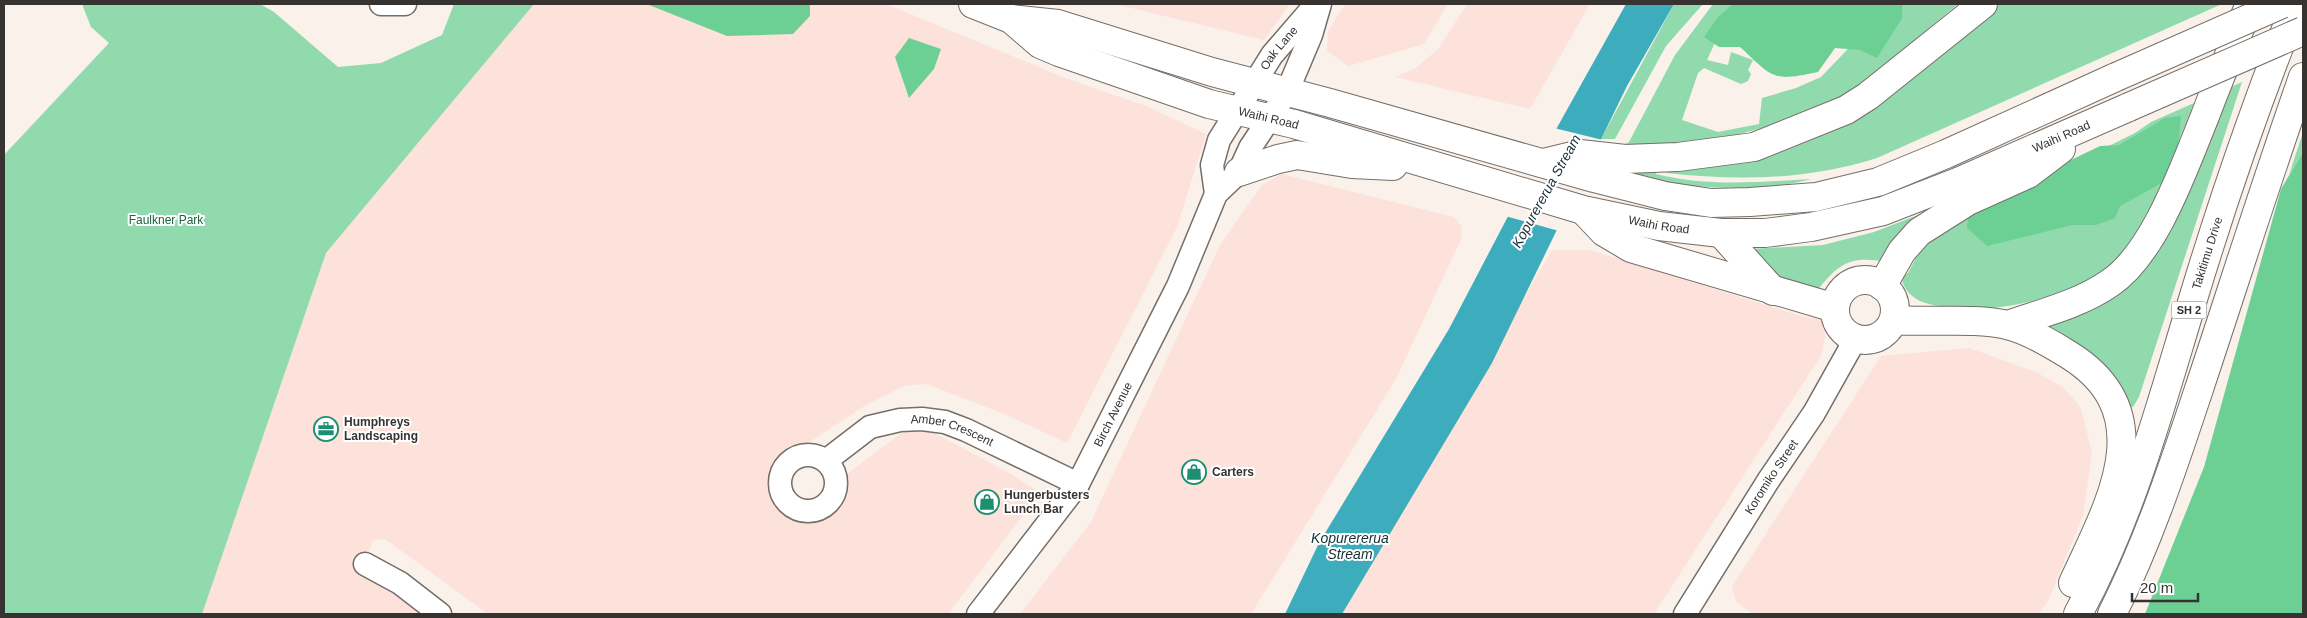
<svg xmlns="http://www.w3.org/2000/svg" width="2307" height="618" viewBox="0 0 2307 618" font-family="Helvetica,sans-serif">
<rect width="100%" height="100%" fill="#f9f1ea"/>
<path fill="#fce2db" d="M 534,4 L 886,4 L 1068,79 L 1146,106 L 1206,134 L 1177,227 L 1067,443 L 1009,416 L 927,384 L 904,386 L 866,405 L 781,461 L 782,493 L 799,505 L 831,486 L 900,434 L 923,427 L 1013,475 L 1040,493 L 948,614 L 488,614 L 385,539 L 373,540 L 364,566 L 376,581 L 422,614 L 202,614 L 326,253 Z
M 1115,4 L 1114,4 L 1290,4 L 1264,40 Z
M 1345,4 L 1448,4 L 1424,44 L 1348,66 L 1327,51 L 1328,31 Z
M 1467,4 L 1590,4 L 1530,109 L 1395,77 L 1416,68 L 1439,48 Z
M 1282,174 L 1454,217 L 1462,227 L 1461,239 L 1397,377 L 1251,614 L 1020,614 L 1091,522 L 1220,245 L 1262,185 Z
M 1552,250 L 1590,250 L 1804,317 L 1828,320 L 1822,354 L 1654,614 L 1338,614 Z
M 1969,348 L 2036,372 L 2064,388 L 2081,408 L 2092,453 L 2083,515 L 2049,599 L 2039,614 L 1753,614 L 1736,602 L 1732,586 L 1881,356 Z"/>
<path fill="#91daad" d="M 82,4 L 260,4 L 274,12 L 338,67 L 381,63 L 442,35 L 454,4 L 534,4 L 326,253 L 202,614 L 4,614 L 4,155 L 109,43 L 91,27 Z
M 1674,4 L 1703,4 L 1666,46 L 1615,139 L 1601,139 Z
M 1713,4 L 1868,4 L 1719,34 L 1707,60 L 1728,65 L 1731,52 L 1753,60 L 1748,70 L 1751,74 L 1748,81 L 1741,84 L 1704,68 L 1698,73 L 1682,120 L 1718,132 L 1759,124 L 1762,98 L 1796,88 L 1821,77 L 1891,4 L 1958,4 L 1917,38 L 1875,78 L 1813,114 L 1725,138 L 1646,149 L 1616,149 L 1629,142 L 1675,55 Z
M 1999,4 L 2222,4 L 1877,158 C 1808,180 1738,181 1667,173 L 1662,165 L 1895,86 Z
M 2242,82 L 2139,397 L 2133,407 L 2125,406 L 2043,325 L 2117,292 L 2222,91 Z
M 2194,103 C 2175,148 2147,238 2112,269 C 2094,285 2068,291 2046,297 C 2018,306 1985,311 1956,308 C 1932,305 1909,305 1901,278 L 1908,273 L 1918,254 L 1947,226 L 2135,133 L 2151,122 Z
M 2303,132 L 2303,152 L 2289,175 Z
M 1656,167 L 1656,174 C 1707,187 1759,182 1811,179 C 1775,190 1711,190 1672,183 C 1654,180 1637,175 1619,171 Z
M 1931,210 L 1885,262 C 1850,255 1838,264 1817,291 L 1774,278 L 1750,249 L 1823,245 L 1874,232 Z"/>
<path fill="#6cd095" d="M 810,4 L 810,16 L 793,34 L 727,36 L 649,5 Z
M 1733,4 L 1902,4 L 1902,18 L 1877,58 L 1860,50 L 1835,48 L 1818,72 C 1771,82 1774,78 1740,47 L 1719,47 L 1704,37 L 1718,17 Z
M 909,38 L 941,49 L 934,69 L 909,98 L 895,57 Z
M 2181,116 L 2178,147 L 2169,179 L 2120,206 L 2115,218 L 2096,225 L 2072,225 L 1987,246 L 1967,228 L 1969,209 L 2100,146 L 2119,145 L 2165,118 Z
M 2303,152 L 2303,614 L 2145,614 L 2204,467 L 2281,189 Z"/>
<path fill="#3dadbe" d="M 1626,4 L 1674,4 L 1627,86 L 1492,363 L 1342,614 L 1285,614 L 1319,543 L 1449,329 L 1516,201 Z"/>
<path fill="#f9f1ea" d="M 1554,128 L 1603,140 L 1559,231 L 1505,216 Z"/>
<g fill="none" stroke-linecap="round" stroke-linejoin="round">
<defs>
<g id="minor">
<path d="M 381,4 L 405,4"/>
<path id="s1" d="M 1216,194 L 1212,165 L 1219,140 L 1272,55 L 1316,4"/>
<circle cx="808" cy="483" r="28"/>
<path id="s2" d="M 827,460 L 870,427 L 900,420 L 922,419 L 945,422 L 966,430 L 1078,484"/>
<path d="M 365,564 L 400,583 L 440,614"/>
<path id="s3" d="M 978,614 L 1078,484 L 1178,286 L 1216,194 L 1239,172 L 1250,148 L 1287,92 L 1311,35 L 1320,4"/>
<path id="s4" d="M 1685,614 L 1768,481 L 1814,413 L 1856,338"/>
</g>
<g id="major">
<path d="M 973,4 L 1011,19 L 1058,24 L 1212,72 L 1330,103 L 1594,178 L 1665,196 L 1711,203 L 1750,202 L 1816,197 L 1878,182 L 1946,154 L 2116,77"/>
<path id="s5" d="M 1011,19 L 1040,44 L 1059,52 L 1209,104 L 1294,124 L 1583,210 L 1659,226 L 1721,233 L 1765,233 L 1811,227 L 1883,211 L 1960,181 L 2129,107"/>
<path d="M 1239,172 L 1278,159 L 1297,155 L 1352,164 L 1393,166"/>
<path d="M 1586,213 L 1604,232 L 1631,248 L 1835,308"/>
<path d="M 1721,233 L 1773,291"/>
<circle cx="1865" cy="310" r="30"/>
<path d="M 1882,286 L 1902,251 L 1919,232 L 1968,201 L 2028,174 L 2061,149"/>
</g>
<g id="highway">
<path d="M 1543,163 L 1580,154 L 1625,159 L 1678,157 L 1754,147 L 1846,110 L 1868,96 L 1983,4"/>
<path d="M 1894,320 C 1928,323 1975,317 2007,325 C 2026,329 2053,345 2069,355 C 2164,414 2108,506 2073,583"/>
<path d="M 2008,325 C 2042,313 2080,304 2110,283 C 2155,253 2185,165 2205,116 C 2219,79 2234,43 2249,6"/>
<path id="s6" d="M 2078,614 C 2132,515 2160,407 2193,299 C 2223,200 2257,101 2296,4"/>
<path d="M 2112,614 C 2148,543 2173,467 2198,392 C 2233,287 2266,182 2303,77"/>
</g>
</defs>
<use href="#minor" stroke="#756e68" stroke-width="25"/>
<use href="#major" stroke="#756e68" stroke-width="30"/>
<use href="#highway" stroke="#756e68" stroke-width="30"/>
<use href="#minor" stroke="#fff" stroke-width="22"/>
<use href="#major" stroke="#fff" stroke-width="28"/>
<use href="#highway" stroke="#fff" stroke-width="28"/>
<defs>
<path id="major-bridge" d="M 2116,77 L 2282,4
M 2129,107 L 2303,31"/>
</defs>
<use href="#major-bridge" stroke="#756e68" stroke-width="30" stroke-linecap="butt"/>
<use href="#major-bridge" stroke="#fff" stroke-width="28"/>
</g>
<defs>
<symbol id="office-ring" viewBox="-11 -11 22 22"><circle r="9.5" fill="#fff" stroke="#1c8f71" stroke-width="1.5"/><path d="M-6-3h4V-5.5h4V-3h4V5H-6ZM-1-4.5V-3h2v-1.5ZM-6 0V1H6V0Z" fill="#1c8f71"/></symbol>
<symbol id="shop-ring" viewBox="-11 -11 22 22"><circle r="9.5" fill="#fff" stroke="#1c8f71" stroke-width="1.5"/><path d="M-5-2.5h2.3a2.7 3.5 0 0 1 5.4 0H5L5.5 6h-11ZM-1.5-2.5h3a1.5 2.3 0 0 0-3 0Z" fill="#1c8f71"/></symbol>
</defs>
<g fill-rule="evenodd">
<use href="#office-ring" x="312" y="415" width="28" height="28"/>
<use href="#shop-ring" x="1180" y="458" width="28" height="28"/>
<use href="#shop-ring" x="973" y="488" width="28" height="28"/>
</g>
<g text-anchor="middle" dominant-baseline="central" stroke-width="4" stroke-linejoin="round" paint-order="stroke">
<rect fill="#fff" stroke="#72706e" stroke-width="1" x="2171.5" y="301.5" width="35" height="17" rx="4"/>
<g font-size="11" font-weight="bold" fill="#363330">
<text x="2189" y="310">SH 2</text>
</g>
<g font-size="12" fill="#363330" stroke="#fff">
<text stroke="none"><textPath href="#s1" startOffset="165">Oak Lane</textPath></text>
<text stroke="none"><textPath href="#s5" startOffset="279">Waihi Road</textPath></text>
<text stroke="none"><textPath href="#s5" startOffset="1104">Waihi Road</textPath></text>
<text stroke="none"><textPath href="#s5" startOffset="684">Waihi Road</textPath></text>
<text stroke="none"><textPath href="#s6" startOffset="384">Takitimu Drive</textPath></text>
<text stroke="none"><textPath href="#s3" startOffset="242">Birch Avenue</textPath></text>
<text stroke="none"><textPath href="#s2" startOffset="139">Amber Crescent</textPath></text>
<text stroke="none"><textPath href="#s4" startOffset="162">Koromiko Street</textPath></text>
</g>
<g font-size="12" fill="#1d643f" stroke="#fff">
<text x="166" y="220">Faulkner Park</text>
</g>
<g font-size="12" font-weight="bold" fill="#363330" stroke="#fff" text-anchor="start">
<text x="344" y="422">Humphreys<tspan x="344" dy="14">Landscaping</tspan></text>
<text x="1212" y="472">Carters</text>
<text x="1004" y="495">Hungerbusters<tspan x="1004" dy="14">Lunch Bar</tspan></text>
</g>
<g font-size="14" font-style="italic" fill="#183035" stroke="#fff">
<text transform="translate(1546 191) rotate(-61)">Kopurererua Stream</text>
<text x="1350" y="538">Kopurererua<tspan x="1350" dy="16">Stream</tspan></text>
</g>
</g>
<rect width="2307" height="618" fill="none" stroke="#363330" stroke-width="10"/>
<path d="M2132 593v8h66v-8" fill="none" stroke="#363330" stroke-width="2.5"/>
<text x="2140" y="593" font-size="15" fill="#363330" stroke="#ffffff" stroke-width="4" paint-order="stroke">20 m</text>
</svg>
